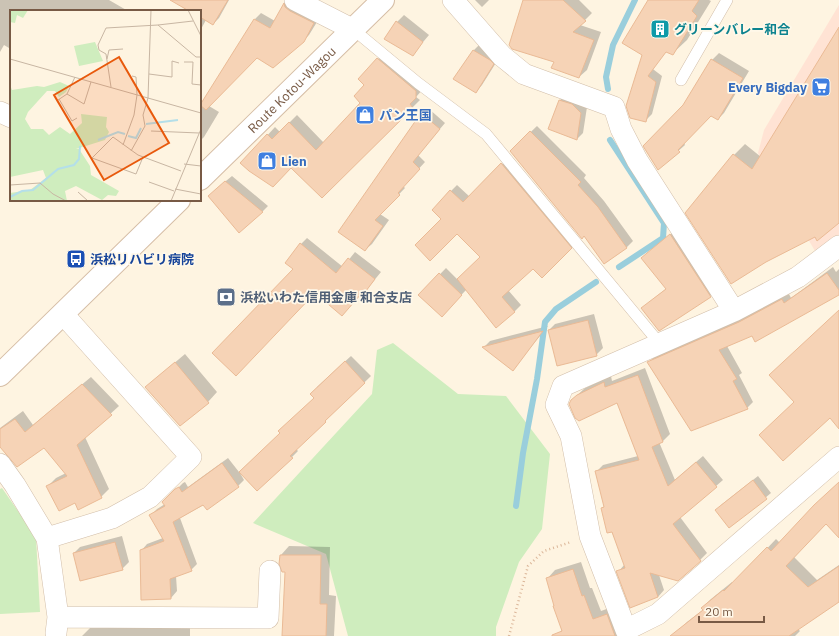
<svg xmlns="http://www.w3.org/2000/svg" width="839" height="636" viewBox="0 0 839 636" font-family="'IBM Plex Sans','Noto Sans JP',sans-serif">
<rect width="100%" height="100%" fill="#fef4e1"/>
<path fill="#ffe3d4" d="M 839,5 L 839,236 L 815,251 L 758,153 L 764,130 Z"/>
<path fill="#cfedbe" d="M 393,343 L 458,394 L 506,396 L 550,454 L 542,529 L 519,562 L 496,627 L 496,636 L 348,636 L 326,554 L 253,523 L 372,394 L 377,350 Z
M 2,488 L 36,537 L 40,612 L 0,614 L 0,489 Z"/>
<path fill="#0003" d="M 0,0 L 109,0 L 128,11 L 11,11 L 11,46 L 9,48 L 4,45 L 0,52 Z
M 195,0 L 229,0 L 219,18 L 213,24 L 206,20 L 200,31 L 200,11 L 184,11 L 186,10 L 188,11 Z
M 288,0 L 320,17 L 309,35 L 302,42 L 257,57 L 209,106 L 219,112 L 204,137 L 200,141 L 200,104 L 202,105 L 255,19 L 261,13 L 275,21 L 284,3 Z
M 475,0 L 489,0 L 482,7 Z
M 524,0 L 579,0 L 592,13 L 580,25 L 601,32 L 587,70 L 579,77 L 555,61 Z
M 650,0 L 709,0 L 711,1 L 687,40 L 672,54 L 667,51 L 662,56 Z
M 404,15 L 429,35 L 413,54 L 386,38 L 397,22 Z
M 839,29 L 839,222 L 815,236 L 734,155 L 745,144 L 761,157 Z
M 480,44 L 499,58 L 482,85 L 476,92 L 474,50 Z
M 385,52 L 423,89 L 416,97 L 420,100 L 322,197 L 291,166 L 242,163 L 275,127 L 280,132 L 297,115 L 324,143 L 361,103 L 366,84 L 378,59 Z
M 719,53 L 749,71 L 724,113 L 718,119 L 711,115 L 684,143 L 685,145 L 658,169 L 684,106 L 712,60 Z
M 645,63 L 662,76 L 652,114 L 645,121 Z
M 566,94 L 587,107 L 583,133 L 577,139 L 549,128 L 560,100 Z
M 428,108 L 445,123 L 418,155 L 425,162 L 403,186 L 405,188 L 380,214 L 389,220 L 372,244 L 365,250 L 340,232 L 421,114 Z
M 537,126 L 586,175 L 584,178 L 604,201 L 633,241 L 627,247 L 605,263 L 584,235 L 511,151 Z
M 508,158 L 577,242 L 542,277 L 533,268 L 508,290 L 521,305 L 514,312 L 467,289 L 442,315 L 420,295 L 446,268 L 458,280 L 481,257 L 443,219 L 451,191 L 457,185 L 470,197 Z
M 232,176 L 268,206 L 262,212 L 215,190 Z
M 677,229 L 716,290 L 710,296 L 642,308 L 667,288 L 642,258 Z
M 307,238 L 343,267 L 355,252 L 381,272 L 363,294 L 295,269 L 301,244 Z
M 833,267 L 836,272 L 839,269 L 839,294 L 727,346 L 742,373 L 739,375 L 753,402 L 747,408 L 649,362 L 655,356 L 789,294 L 791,298 Z
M 594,314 L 603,348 L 596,355 L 549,330 L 555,324 Z
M 548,326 L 513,369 L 484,347 L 490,341 Z
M 185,354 L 217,392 L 208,402 L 146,387 Z
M 351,356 L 371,376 L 296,449 L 298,451 L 292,457 L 257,490 L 241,472 L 240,473 L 244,480 L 238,486 L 180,518 L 197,564 L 191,570 L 176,576 L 177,591 L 171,598 L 141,551 L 147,544 L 163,538 L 151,515 L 157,509 L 165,504 L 164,502 L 183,483 L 185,482 L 188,487 L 228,458 L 239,472 L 281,433 L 315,398 L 317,387 Z
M 645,368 L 670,434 L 663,441 L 659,442 L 675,480 L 703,456 L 723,480 L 680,517 L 707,553 L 700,560 L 659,575 L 664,590 L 658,597 L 618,572 L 625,564 L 602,508 L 605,506 L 596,472 L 603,465 L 638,456 L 617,402 L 571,401 L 585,388 L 611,376 L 612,381 Z
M 91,377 L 119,406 L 85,437 L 109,489 L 101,497 L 76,501 L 48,486 L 56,478 L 66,473 L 44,447 L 0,445 L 0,428 L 23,411 L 33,425 Z
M 758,476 L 771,493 L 730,527 L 721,505 Z
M 839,482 L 839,529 L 826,522 L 794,557 L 817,580 L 839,565 L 839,601 L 798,629 L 800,631 L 795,636 L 683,636 L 679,630 L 687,622 L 704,609 L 702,608 L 711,599 L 732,582 L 733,584 L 776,539 L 780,543 Z
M 122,536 L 129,562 L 122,569 L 74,553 L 80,547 Z
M 289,546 L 330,547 L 329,595 L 336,596 L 334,636 L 283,636 L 286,572 L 281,555 Z
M 581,562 L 590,588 L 592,588 L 601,611 L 615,606 L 620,636 L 562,636 L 560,632 L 562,630 L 547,579 L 555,570 Z
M 190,622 L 190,636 L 82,636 L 94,624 Z"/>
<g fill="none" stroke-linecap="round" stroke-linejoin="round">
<path stroke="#99cedc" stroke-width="6" d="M 608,89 L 606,77 L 613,45 L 635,0
M 610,140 L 664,223 L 663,238 L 619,267
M 516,506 L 523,453 L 537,379 L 545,322 L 556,309 L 596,282"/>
</g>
<path fill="#f6d3b6" stroke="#eaba95" d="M 170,0 L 228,0 L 213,25 L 200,17 L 200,11 L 189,11 Z
M 523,0 L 563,0 L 586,21 L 573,32 L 594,40 L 579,78 L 551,68 L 554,62 L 512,49 L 509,45 Z
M 648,0 L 699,0 L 692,11 L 697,16 L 673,55 L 666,52 L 648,76 L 656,82 L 646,122 L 630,118 L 626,106 L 642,55 L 622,43 Z
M 284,3 L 285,7 L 290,11 L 314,23 L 304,42 L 273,68 L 257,58 L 206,110 L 200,105 L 254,19 L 270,28 Z
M 396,21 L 423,42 L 413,56 L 384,39 Z
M 839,27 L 839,223 L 817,241 L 815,237 L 766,262 L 731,284 L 685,213 L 733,154 L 752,169 Z
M 473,50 L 490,60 L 494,64 L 476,93 L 453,79 Z
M 377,58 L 416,91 L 416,98 L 410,104 L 413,108 L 322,198 L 291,168 L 273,187 L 249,171 L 240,163 L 267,134 L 272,139 L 289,122 L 316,150 L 360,103 L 354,96 L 364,85 L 358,79 Z
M 711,59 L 743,78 L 718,120 L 711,116 L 678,150 L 680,152 L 658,170 L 643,146 L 683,105 Z
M 559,100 L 572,104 L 581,113 L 577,140 L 548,129 Z
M 421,113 L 440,129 L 413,162 L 420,169 L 398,193 L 400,195 L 375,220 L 383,226 L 365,251 L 338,232 Z
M 530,131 L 581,182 L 578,185 L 598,207 L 627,248 L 604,264 L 584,236 L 582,239 L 510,151 Z
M 501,163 L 572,248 L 542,278 L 533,269 L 502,297 L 515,312 L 496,328 L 457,279 L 480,257 L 457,234 L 430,261 L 415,245 L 441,219 L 432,210 L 450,190 L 463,202 Z
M 225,181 L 263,212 L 239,233 L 208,196 Z
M 670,234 L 711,297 L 659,331 L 641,308 L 666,289 L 641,258 Z
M 300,243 L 336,273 L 348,258 L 375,279 L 363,295 L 361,294 L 342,316 L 315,293 L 236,376 L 212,353 L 293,269 L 285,263 Z
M 439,273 L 462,295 L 442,317 L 418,295 Z
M 827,273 L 839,290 L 839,295 L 755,342 L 752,336 L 719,350 L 737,379 L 733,381 L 748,409 L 691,431 L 647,362 L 739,322 L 782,299 L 784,303 Z
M 839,310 L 839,429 L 830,418 L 783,461 L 759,435 L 794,402 L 769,375 Z
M 588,320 L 597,356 L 557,366 L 548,330 Z
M 543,331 L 513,371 L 482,347 Z
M 345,361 L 365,383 L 325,421 L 326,422 L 290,456 L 293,458 L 257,491 L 239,472 L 280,433 L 278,431 L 314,398 L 310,394 Z
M 175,362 L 209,403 L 180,426 L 145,387 Z
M 638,375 L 663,442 L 652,447 L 668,486 L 696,462 L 717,487 L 673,524 L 701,561 L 678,581 L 650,573 L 658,597 L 630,608 L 616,571 L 625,568 L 612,532 L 607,533 L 601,508 L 604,507 L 595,471 L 639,460 L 617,403 L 579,421 L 575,418 L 569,404 L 571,400 L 577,395 L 604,382 L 605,387 Z
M 82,384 L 112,415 L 77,445 L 102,498 L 78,510 L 75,503 L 59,511 L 46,486 L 67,476 L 44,448 L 17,467 L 0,447 L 0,429 L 15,419 L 25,432 Z
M 222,463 L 239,487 L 207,510 L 203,505 L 173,522 L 192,571 L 170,579 L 171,599 L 141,600 L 140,550 L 164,541 L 149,515 L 165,506 L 162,502 L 175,489 L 179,487 L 182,492 Z
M 753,480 L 767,499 L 729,528 L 715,510 Z
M 839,482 L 839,538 L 826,524 L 786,566 L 808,587 L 839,566 L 839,602 L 789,636 L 670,636 L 703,610 L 701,608 L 723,590 L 724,591 L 767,547 L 771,551 L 814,505 Z
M 115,542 L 123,570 L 80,581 L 73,553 Z
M 280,555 L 321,555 L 320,604 L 327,604 L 326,636 L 282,636 L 285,572 L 282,572 L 279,564 Z
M 573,569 L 582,596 L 584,595 L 593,619 L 607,614 L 615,636 L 552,636 L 552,635 L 562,631 L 553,606 L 554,606 L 546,578 Z"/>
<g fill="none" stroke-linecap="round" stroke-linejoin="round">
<defs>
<path id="service" d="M 354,30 L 418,83 L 486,134 L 660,344
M 681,80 L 727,0"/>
<path id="minor" d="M 295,0 L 354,30
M 453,0 L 502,56 L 524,74 L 614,107 L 621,129 L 637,160 L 734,311
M 0,112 L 11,117
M 839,246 L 798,277 L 734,311 L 563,386 L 556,405 L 571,436 L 590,536 L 626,630 L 658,614 L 839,457
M 0,464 L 15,485 L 47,538 L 58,617 L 56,633
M 47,538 L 112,518 L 150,497 L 191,457 L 63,314
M 58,617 L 268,618 L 270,571"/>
<g id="secondary">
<path id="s1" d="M 200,179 L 383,0"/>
<path d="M 0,375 L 179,200"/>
</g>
</defs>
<use href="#service" stroke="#d2bea9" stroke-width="12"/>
<use href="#minor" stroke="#d2bea9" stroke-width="22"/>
<use href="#secondary" stroke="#d6bea6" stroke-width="24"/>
<path stroke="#dbb699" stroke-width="2.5" stroke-dasharray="1 3" stroke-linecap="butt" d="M 509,636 L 528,566 L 544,551 L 571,542"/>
<use href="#service" stroke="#fff" stroke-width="11"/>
<use href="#minor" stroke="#fff" stroke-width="21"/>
<use href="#secondary" stroke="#fff" stroke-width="22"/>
</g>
<defs>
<symbol id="building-square" viewBox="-11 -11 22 22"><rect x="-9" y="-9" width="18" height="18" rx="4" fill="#0f9aa8" stroke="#fff8e9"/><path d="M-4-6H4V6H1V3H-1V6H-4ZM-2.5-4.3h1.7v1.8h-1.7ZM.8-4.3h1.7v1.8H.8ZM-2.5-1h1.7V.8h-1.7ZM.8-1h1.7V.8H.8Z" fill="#fff"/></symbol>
<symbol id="supermarket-square" viewBox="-11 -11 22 22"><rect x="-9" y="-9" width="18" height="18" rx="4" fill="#3f7fe0" stroke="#fff8e9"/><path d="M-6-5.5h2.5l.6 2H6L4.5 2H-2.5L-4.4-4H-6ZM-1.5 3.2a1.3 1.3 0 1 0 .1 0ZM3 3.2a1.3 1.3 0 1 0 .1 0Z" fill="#fff"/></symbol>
<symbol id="shop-square" viewBox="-11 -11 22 22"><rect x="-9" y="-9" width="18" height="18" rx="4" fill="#3f7fe0" stroke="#fff8e9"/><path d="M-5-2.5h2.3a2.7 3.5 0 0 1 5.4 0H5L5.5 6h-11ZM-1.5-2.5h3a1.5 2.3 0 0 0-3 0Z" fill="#fff"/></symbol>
<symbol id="bus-square" viewBox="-11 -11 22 22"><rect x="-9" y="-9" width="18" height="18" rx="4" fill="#1a4fb4" stroke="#fff8e9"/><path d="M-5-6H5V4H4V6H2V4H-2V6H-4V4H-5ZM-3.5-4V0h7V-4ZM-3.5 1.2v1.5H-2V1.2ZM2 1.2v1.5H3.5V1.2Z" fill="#fff"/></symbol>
<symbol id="bank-square" viewBox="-11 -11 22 22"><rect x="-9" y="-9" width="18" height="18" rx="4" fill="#5c6f8a" stroke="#fff8e9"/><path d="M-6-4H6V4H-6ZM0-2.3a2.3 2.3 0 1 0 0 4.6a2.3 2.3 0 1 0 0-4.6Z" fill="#fff"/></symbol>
</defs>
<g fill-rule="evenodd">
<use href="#building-square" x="649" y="18" width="22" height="22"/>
<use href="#supermarket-square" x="810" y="76" width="22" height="22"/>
<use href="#shop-square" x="354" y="104" width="22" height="22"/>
<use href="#shop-square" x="256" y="150" width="22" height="22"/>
<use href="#bus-square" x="65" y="248" width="22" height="22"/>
<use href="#bank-square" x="215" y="286" width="22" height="22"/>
</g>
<g text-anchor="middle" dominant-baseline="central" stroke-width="3.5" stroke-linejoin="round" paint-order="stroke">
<g font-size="13" font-weight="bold" fill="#0d838f" stroke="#fff8e9" text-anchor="start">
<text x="674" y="29">グリーンバレー和合</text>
</g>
<g font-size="13" font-weight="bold" fill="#366cbe" stroke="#fff8e9" text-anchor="start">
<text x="807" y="87" text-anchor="end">Every Bigday</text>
<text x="379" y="115">パン王国</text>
<text x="281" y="161">Lien</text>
</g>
<g font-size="13" fill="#785a45" stroke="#fff8e9">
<text stroke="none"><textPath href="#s1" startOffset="128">Route Kotou-Wagou</textPath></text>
</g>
<g font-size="13" font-weight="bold" fill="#164399" stroke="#fff8e9" text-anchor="start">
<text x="90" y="259">浜松リハビリ病院</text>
</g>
<g font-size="13" font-weight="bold" fill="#4e5e75" stroke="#fff8e9" text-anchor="start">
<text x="240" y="297">浜松いわた信用金庫 和合支店</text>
</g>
</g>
<g transform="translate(10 10)">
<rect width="191" height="191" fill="#fef4e1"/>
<path d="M 0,0 L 18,0 L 13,8 L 7,5 L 5,13 L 0,12 ZM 85,32 L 93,51 L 69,56 L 64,36 ZM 50,72 L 59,76 L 56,82 L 49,87 L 45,81 L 37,81 L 18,102 L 15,109 L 21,119 L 33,119 L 39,125 L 50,117 L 60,124 L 72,113 L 71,104 L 97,107 L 96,117 L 99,122 L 95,130 L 66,139 L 69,139 L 80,156 L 81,165 L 109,181 L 106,186 L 98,185 L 92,190 L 66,176 L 55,181 L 57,191 L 0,191 L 0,183 L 20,180 L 36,168 L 33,160 L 0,167 L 0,75 L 2,80 L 27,76 L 34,77 Z" fill="#cfedbe"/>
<path fill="none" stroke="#b4dfe9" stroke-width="2" d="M 136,114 L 168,110M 118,126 L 126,128 L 131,118M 88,130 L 108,122 L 115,124M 0,187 L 12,181 L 23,180 L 48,159 L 64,155 L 69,149 L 70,136"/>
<path fill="none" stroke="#c8b6a3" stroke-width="1" d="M 178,0 L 191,26M 148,15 L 183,11M 0,49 L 191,103M 97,49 L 99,40 L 113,39M 174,52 L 183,52 L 182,74 L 191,75M 139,64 L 162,67 L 162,51 L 169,53M 101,77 L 96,44 L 89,40 L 88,35 L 96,18 L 148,15 L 186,47 L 191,47M 57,84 L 74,94 L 81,72M 49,89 L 62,111 L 67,108M 48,90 L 57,84 L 65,67M 141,121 L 189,123M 113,135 L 124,105 L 127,85 L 126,67 L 122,66M 121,141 L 135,116 L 133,105 L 138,88 L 141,0M 133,147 L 126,164 L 82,148 L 103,127 L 128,145 L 171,161M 174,154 L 191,156M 139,172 L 164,181M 0,175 L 30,173 L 43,184 L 56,191M 165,179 L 191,184M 68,182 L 78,191M 161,191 L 191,119"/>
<path fill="#e8590c" fill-opacity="0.15" stroke="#e8590c" stroke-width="2" d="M 109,47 L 159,133 L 94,170 L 44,85 Z"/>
<rect width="191" height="191" fill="none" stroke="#785a45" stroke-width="2"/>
</g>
<path d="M699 616v6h65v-6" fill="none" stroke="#785a45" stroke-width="2"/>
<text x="705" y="616" font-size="12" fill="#785a45" stroke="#fff8e9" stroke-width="3" paint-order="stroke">20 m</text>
</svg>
